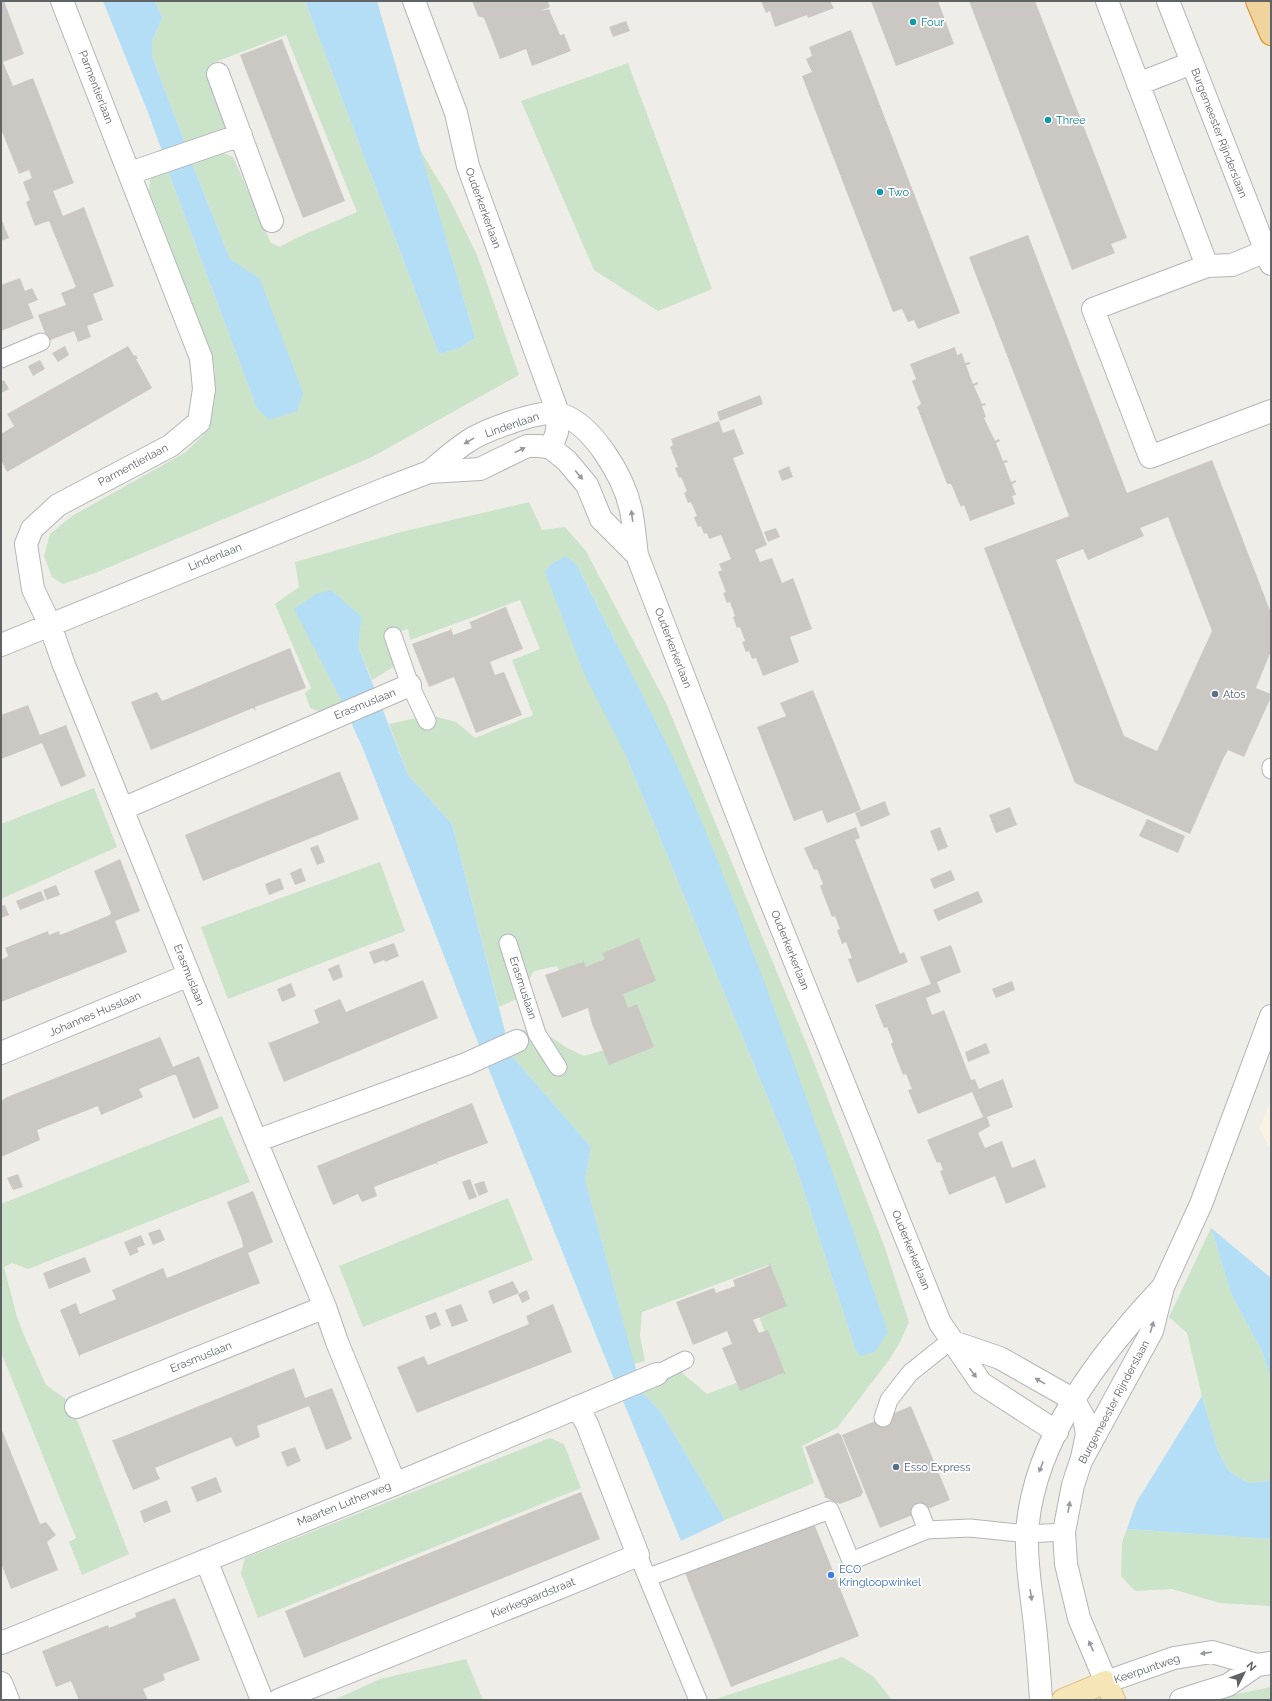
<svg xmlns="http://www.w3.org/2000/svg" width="1272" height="1701" viewBox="0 0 1272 1701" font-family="Raleway,sans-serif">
<rect width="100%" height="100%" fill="#efede8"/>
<path fill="#faf2e2" d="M 1271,1101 L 1271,1149 L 1259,1129 Z"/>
<path fill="#cbe3c8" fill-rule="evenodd" d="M 155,1 L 305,1 L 439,354 L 460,348 L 475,338 L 420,150 L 448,196 L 477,255 L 519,375 L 372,457 L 95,573 L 63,584 L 52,577 L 44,556 L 50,534 L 72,516 L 186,452 L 206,432 L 214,402 L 215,370 L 206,339 L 149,191 L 150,179 L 168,171 L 257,409 L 260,280 L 230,259 L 191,161 L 219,151 L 233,157 L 271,243 L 280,247 L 296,238 L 357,212 L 286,35 L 210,64 L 216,89 L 213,95 L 227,131 L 186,146 L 152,56 L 152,41 L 162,18 Z
M 628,63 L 712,289 L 658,311 L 594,270 L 521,101 Z
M 529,502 L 542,530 L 565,527 L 586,551 L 666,703 L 809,1050 L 885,1248 L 909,1322 L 900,1342 L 889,1360 L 837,1428 L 802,1446 L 814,1483 L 725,1520 L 661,1412 L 642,1392 L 679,1370 L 707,1394 L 778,1367 L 757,1311 L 782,1301 L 769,1265 L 642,1312 L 640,1336 L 645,1361 L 634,1364 L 585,1179 L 591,1147 L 511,1055 L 506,1037 L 535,1026 L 567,1048 L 584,1056 L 614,1047 L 595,998 L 574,1006 L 557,966 L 534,971 L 517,999 L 499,1007 L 452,824 L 408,775 L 389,724 L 430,715 L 456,722 L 475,738 L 533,715 L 512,660 L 540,649 L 520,600 L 410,640 L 408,629 L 389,635 L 398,664 L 372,680 L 358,646 L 362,617 L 338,694 L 344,706 L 325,714 L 310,708 L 305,693 L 311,688 L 275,604 L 299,587 L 295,562 L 401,532 ZM 566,556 L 577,565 L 658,726 L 703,826 L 754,955 L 833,1175 L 855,1348 L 794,1161 L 626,756 Z
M 94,788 L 117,847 L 1,899 L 1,824 Z
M 380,862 L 405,931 L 228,999 L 201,927 Z
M 222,1116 L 250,1182 L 28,1269 L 12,1263 L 4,1267 L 17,1317 L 26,1340 L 46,1385 L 70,1402 L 129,1554 L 82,1575 L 69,1542 L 76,1538 L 1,1352 L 1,1204 Z
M 508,1198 L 533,1260 L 363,1327 L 339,1266 Z
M 1211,1228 L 1232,1296 L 1262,1351 L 1271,1379 L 1271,1477 L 1269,1481 L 1248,1483 L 1229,1471 L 1218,1451 L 1202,1396 L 1187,1333 L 1169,1317 Z
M 550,1438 L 564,1444 L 581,1488 L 258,1618 L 241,1573 L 245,1558 Z
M 1127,1529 L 1271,1539 L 1271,1606 L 1220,1603 L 1172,1589 L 1135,1591 L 1121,1576 L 1122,1542 Z
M 842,1657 L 873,1676 L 892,1700 L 713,1700 Z
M 466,1659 L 483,1700 L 334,1700 L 380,1679 Z
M 1271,1687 L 1271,1700 L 1210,1700 L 1211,1699 Z"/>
<path fill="#b3def5" d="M 103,1 L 155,1 L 162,18 L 152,41 L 152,56 L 186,146 L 163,154 L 149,115 Z
M 305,1 L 377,1 L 475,338 L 460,348 L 439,354 Z
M 191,161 L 230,259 L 260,279 L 303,393 L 297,411 L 270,420 L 257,409 L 168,171 Z
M 566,556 L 577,565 C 620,652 667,738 704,827 C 772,993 829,1163 888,1332 L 875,1352 L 860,1356 L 855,1348 L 794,1161 L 626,756 L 583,671 L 545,572 L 550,565 Z
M 331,590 L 362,617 L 358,646 L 408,775 L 452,824 L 511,1055 L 591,1147 L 585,1179 L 642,1392 L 661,1412 L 725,1520 L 681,1541 L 604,1355 L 469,1020 L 364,751 L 338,694 L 294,609 L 316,594 Z
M 1211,1228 L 1271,1278 L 1271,1379 L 1262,1351 L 1232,1296 Z
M 1202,1396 L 1218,1451 L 1229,1471 L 1248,1483 L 1268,1481 L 1271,1477 L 1271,1539 L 1127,1529 L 1136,1503 Z"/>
<path fill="#cbc8c4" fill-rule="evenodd" d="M 1,1 L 4,1 L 24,54 L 3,62 L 13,86 L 33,78 L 73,181 L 74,183 L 53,191 L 63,216 L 84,207 L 114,286 L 93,294 L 103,320 L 87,326 L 91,337 L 78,342 L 74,331 L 48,341 L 38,315 L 66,305 L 61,293 L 76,287 L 49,221 L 35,226 L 26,202 L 30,200 L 23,182 L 32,178 L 29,170 L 19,174 L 1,129 Z
M 472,1 L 548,1 L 550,7 L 540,11 L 549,9 L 560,35 L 564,34 L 571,51 L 532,66 L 526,49 L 500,59 L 484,18 L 478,16 Z
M 761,1 L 830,1 L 834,8 L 808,18 L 807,15 L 775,27 L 770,11 L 766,13 Z
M 871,1 L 938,1 L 954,44 L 896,66 Z
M 969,1 L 1035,1 L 1127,238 L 1111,244 L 1115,253 L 1072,270 Z
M 626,21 L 630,31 L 613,37 L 609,27 Z
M 851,30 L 960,313 L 918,329 L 914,320 L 908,322 L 902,309 L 893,312 L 802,76 L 812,72 L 806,59 L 812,56 L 809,47 Z
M 282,39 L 345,201 L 303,218 L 240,55 Z
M 1,218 L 9,238 L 1,241 Z
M 1028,235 L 1127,493 L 1212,460 L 1271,613 L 1271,651 L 1256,688 L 1271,694 L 1271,697 L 1244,757 L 1228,750 L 1223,759 L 1190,834 L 1075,783 L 984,548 L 1069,516 L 969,257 ZM 1168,517 L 1212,631 L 1157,751 L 1124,736 L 1056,560 L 1083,549 L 1088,560 L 1144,536 L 1140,528 Z
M 20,278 L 25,291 L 32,288 L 38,300 L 28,304 L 34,318 L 1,331 L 1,285 Z
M 65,346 L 69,355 L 58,362 L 52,353 Z
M 128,346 L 134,356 L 136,355 L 138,359 L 136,359 L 152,388 L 7,472 L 1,460 L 1,434 L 14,426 L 7,414 Z
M 955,347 L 957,355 L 962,353 L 965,363 L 970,362 L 970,364 L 966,365 L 973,384 L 978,382 L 978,384 L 974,386 L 982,404 L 985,403 L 986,405 L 982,406 L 986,417 L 984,418 L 995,441 L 999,439 L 1000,441 L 996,443 L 1003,461 L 1007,460 L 1008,462 L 1004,463 L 1011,482 L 1016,480 L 1016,482 L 1012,484 L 1016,495 L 1012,496 L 1015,504 L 970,521 L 964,505 L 961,507 L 951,484 L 947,484 L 917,407 L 921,404 L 912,381 L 916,379 L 910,364 Z
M 40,360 L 45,369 L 33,376 L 28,366 Z
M 4,380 L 9,389 L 1,393 L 1,382 Z
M 760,395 L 763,404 L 720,421 L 717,412 Z
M 719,421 L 723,433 L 734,429 L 744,454 L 733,458 L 767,545 L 755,550 L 760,562 L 772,558 L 782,583 L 793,578 L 812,629 L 790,637 L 799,662 L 763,676 L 756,658 L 752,659 L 749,651 L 746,652 L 742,642 L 745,641 L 740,627 L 737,628 L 733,617 L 735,616 L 730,602 L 727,603 L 723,593 L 726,592 L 718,572 L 722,570 L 719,564 L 731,559 L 721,535 L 709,539 L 707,533 L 704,534 L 701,526 L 698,527 L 694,517 L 697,516 L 691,502 L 688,503 L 684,493 L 687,491 L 681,477 L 679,478 L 675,468 L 678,467 L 670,447 L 673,445 L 671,439 Z
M 789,466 L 793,477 L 782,481 L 778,471 Z
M 776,528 L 780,537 L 768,542 L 764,532 Z
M 505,607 L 506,607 L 523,649 L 490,662 L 495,675 L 504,672 L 522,715 L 476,733 L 454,677 L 429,687 L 412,644 L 450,630 L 451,628 L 453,635 L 472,628 L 468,619 L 470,622 Z
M 290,648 L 306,688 L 255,707 L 256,711 L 253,708 L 151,750 L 131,702 L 157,692 L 162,701 Z
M 813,690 L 861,810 L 827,823 L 822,810 L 794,821 L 757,727 L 786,716 L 780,703 Z
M 28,705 L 40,735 L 66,725 L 86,776 L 61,787 L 42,743 L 1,759 L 1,715 Z
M 338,772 L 340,772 L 359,819 L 203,881 L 185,835 Z
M 885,801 L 890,815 L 861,827 L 855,813 Z
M 1010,807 L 1017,825 L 996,833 L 989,815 Z
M 1147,819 L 1185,836 L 1178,853 L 1139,836 Z
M 856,827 L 860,838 L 855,840 L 900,954 L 904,952 L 908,962 L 857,983 L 848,959 L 852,958 L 846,942 L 842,944 L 837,930 L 840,929 L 835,916 L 832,917 L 820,886 L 823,884 L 817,869 L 814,870 L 804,848 Z
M 940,827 L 948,847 L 938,851 L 930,831 Z
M 318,845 L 325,862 L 317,865 L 310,848 Z
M 120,859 L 140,911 L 115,921 L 127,952 L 1,1002 L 1,960 L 8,956 L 5,948 L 48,931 L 49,935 L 59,931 L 60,935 L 110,915 L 111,913 L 94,871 Z
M 301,868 L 306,881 L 295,885 L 290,873 Z
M 951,870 L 955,880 L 934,889 L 930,879 Z
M 280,878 L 284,889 L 269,895 L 265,884 Z
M 56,885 L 60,895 L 47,900 L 43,890 Z
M 41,891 L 45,900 L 20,910 L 16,901 Z
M 978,891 L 983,902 L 938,921 L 933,910 Z
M 5,905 L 9,915 L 1,918 L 1,906 Z
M 639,938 L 656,981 L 623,994 L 628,1008 L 637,1004 L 654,1047 L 609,1065 L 592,1024 L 588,1008 L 562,1018 L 545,975 L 583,962 L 583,960 L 586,967 L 605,959 L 601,951 L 603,953 Z
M 394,943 L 399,956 L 385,962 L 384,960 L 374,964 L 369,952 Z
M 951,945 L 961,972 L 937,982 L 941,992 L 926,998 L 932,1015 L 944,1010 L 971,1080 L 975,1079 L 979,1089 L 1003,1079 L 1013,1107 L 987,1117 L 990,1126 L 978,1133 L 985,1148 L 1002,1141 L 1012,1168 L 1035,1159 L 1046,1187 L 1006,1204 L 995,1176 L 949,1195 L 940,1171 L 943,1170 L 940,1162 L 937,1163 L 927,1140 L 983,1117 L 972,1092 L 918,1114 L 908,1090 L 912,1089 L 906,1074 L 903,1075 L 891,1044 L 893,1042 L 887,1027 L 884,1028 L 875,1005 L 931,984 L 920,957 Z
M 339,964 L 343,977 L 333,981 L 328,969 Z
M 423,980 L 438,1018 L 284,1082 L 267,1040 L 269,1043 L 319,1023 L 314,1010 L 340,999 L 346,1012 Z
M 1012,981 L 1015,990 L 996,998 L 992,989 Z
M 291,983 L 296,996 L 282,1002 L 277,989 Z
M 159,1034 L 173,1067 L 199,1056 L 219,1108 L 193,1119 L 176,1075 L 173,1075 L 139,1089 L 143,1097 L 101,1115 L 98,1106 L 37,1130 L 40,1140 L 1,1157 L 1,1101 L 7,1097 L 160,1037 Z
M 986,1043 L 990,1053 L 968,1062 L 965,1052 Z
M 472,1103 L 488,1143 L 437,1162 L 438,1166 L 436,1163 L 374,1187 L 377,1196 L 362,1202 L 358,1194 L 333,1205 L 317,1166 Z
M 18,1174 L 23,1187 L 13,1190 L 7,1178 Z
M 470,1179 L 477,1197 L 469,1200 L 462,1182 Z
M 484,1181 L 488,1192 L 479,1196 L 474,1184 Z
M 253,1191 L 273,1242 L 248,1253 L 260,1283 L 80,1355 L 80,1358 L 60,1310 L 76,1303 L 80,1314 L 116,1299 L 112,1290 L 163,1268 L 167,1278 L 243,1247 L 242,1240 L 227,1202 Z
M 160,1229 L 165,1240 L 153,1245 L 148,1233 Z
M 141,1235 L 145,1245 L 137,1248 L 139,1252 L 130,1256 L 124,1242 Z
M 85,1257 L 91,1272 L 49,1289 L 43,1273 Z
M 769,1262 L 787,1306 L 753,1320 L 759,1333 L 768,1330 L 786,1375 L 783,1373 L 740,1391 L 722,1348 L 732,1344 L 727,1331 L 693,1345 L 676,1302 L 714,1288 L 716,1293 L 735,1286 L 733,1280 L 769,1266 Z
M 513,1281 L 519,1293 L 493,1304 L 488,1291 Z
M 527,1290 L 530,1299 L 522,1303 L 518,1294 Z
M 461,1304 L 468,1321 L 452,1327 L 445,1310 Z
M 553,1304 L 572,1352 L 417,1413 L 397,1367 L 424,1356 L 428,1365 L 478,1345 L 529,1324 L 526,1316 Z
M 436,1312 L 441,1325 L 430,1330 L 425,1316 Z
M 294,1368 L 305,1398 L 332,1388 L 352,1439 L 326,1450 L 309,1406 L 257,1426 L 260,1437 L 236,1447 L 231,1437 L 155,1468 L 160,1479 L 133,1490 L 112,1440 L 114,1440 Z
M 911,1406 L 950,1500 L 880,1528 L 842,1435 Z
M 1,1428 L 40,1524 L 46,1522 L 56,1535 L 47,1542 L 58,1570 L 11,1589 L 1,1563 Z
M 838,1433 L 841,1435 L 863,1492 L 861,1496 L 840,1504 L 824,1497 L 825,1496 L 805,1447 Z
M 295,1447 L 301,1461 L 287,1467 L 281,1452 Z
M 216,1477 L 222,1492 L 197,1502 L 191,1487 Z
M 581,1492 L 600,1539 L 304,1658 L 285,1611 Z
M 167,1500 L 171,1512 L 144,1523 L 140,1511 Z
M 813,1521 L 859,1636 L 731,1687 L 685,1573 Z
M 175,1598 L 200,1660 L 163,1674 L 165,1680 L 143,1689 L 148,1700 L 79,1700 L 71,1681 L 56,1687 L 42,1651 L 108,1625 L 109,1628 L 136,1617 L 135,1613 Z"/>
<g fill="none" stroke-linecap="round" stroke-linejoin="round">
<defs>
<path id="service" d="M 1,359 L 41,342
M 393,636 L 410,685 L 427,721
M 1271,767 L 1271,770
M 508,943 L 537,1034 L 558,1067
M 657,1374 L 685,1360
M 883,1418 L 889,1400 L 910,1373 L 950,1341
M 920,1512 L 927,1530 L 970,1528 L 1027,1534 L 1064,1532
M 638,1555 L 698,1700
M 649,1577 L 830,1510 L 851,1561 L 927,1530"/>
<path id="minor" d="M 62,1 L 201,358 L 204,389 L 199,422 L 170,446 L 58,505 L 32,529 L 26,544 L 33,589 L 50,625 L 64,665 L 256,1141 L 325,1307 L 337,1342 L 395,1484
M 414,1 L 456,113 L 468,166 L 558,413 L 557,432 L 551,448
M 1107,1 L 1207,266 L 1232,265 L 1266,251
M 218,74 L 272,221
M 1138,84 L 1192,63
M 130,173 L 241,135
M 1207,266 L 1093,309 L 1150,457 L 1271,411
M 429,472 C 442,462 454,450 467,442 C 483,431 540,409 559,414 C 593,423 624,478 631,510 C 634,525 635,540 637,555 L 763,882 L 940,1323 L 981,1383 L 1057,1432
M 1,645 L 387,488 L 429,472 L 480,469 L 527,446 L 540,446 L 551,448 L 567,461 L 587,485 L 601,519 L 637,555
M 122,809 L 410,685
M 1,1053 L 189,975
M 256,1141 L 466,1064 L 517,1041
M 950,1341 L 1000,1358 L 1074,1400 L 1084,1418 L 1087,1434 L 1082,1458
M 76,1407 L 325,1307
M 206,1560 L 262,1700
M 1,1643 L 395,1484 L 657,1374
M 1106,1682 L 1174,1658 L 1212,1652 L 1257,1665 L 1271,1663
M 1,1683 L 8,1700
M 279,1700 L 566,1585 L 638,1555 L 587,1424 L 577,1407
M 1181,1700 L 1228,1685 L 1257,1665"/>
<path id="secondary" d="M 1168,1 L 1271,264
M 1106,1682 L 1079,1618 L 1066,1564 L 1064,1532 L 1073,1485 L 1081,1461 L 1152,1331 L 1163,1287 L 1201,1204 L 1271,1016
M 1041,1700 C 1039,1670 1037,1639 1033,1609 C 1030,1584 1026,1559 1027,1534 C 1032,1440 1101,1353 1162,1288"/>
<path id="primary" d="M 1063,1700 L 1106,1682 L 1114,1700"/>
<path id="motorway" d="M 1257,1 L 1271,34"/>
</defs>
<use href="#service" stroke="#b3b5b8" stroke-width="19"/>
<use href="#minor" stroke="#b3b5b8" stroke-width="24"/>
<use href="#secondary" stroke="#b2b5b8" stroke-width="24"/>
<use href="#primary" stroke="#e0b670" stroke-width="24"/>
<use href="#motorway" stroke="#da8d1d" stroke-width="24"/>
<use href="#service" stroke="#fff" stroke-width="17"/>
<use href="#minor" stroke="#fff" stroke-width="22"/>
<use href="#secondary" stroke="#fff" stroke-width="22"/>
<use href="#primary" stroke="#f5e5b7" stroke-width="22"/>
<use href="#motorway" stroke="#f0d49e" stroke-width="22"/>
</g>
<defs><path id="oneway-solid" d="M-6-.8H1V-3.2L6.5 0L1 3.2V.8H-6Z"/></defs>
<g fill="#979a9c">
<use href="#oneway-solid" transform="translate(469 441) rotate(149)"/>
<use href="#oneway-solid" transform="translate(520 450) rotate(-26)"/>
<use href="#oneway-solid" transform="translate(579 475) rotate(50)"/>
<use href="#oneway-solid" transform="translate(632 516) rotate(-98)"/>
<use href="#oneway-solid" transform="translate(1152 1327) rotate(-73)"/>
<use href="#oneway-solid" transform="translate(973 1373) rotate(54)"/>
<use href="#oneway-solid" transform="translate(1040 1381) rotate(-151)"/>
<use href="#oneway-solid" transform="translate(1041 1467) rotate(111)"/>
<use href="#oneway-solid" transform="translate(1069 1507) rotate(-80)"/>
<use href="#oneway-solid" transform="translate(1031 1595) rotate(81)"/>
<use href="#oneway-solid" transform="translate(1091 1646) rotate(-113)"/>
<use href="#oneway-solid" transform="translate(1206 1653) rotate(172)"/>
</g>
<g fill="#0f9aa8" stroke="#fff" stroke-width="1.5">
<circle cx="913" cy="22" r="4"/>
<circle cx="1048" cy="120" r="4"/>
<circle cx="880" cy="192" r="4"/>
</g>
<g fill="#5c6f8a" stroke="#fff" stroke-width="1.5">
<circle cx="1215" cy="694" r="4"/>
<circle cx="896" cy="1467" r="4"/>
</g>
<circle fill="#3f7fe0" stroke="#fff" stroke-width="1.5" cx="831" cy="1575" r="4"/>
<g text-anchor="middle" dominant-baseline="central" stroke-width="3.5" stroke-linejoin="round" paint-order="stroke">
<g font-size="11" fill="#0d838f" stroke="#fff" text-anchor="start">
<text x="921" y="22">Four</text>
<text x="1056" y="120">Three</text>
<text x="888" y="192">Two</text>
</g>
<g font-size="11" fill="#5f6366" stroke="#fff">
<text transform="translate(96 87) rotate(69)">Parmentierlaan</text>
<text transform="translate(1219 133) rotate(69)">Burgemeester Rijnderslaan</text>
<text transform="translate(483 208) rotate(70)">Ouderkerkerlaan</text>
<text transform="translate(512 425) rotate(-19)">Lindenlaan</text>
<text transform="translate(133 465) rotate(-28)">Parmentierlaan</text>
<text transform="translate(215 557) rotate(-22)">Lindenlaan</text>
<text transform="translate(673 648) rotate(69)">Ouderkerkerlaan</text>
<text transform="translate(365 704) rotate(-22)">Erasmuslaan</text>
<text transform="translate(790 950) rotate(68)">Ouderkerkerlaan</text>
<text transform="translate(189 975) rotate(68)">Erasmuslaan</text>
<text transform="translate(523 988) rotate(72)">Erasmuslaan</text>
<text transform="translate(95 1014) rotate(-23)">Johannes Husslaan</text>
<text transform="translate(911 1250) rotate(68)">Ouderkerkerlaan</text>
<text transform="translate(201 1357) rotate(-22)">Erasmuslaan</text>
<text transform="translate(1114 1402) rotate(-62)">Burgemeester Rijnderslaan</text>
<text transform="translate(344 1504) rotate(-22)">Maarten Lutherweg</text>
<text transform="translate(533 1598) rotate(-22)">Kierkegaardstraat</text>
<text transform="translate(1147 1669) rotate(-19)">Keerpuntweg</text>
</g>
<g font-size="11" fill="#4e5e75" stroke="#fff" text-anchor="start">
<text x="1223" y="694">Atos</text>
<text x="904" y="1467">Esso Express</text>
</g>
<g font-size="11" fill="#366cbe" stroke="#fff" text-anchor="start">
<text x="839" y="1569">ECO<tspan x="839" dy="13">Kringloopwinkel</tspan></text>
</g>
</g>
<rect width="1272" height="1701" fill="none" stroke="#5f6366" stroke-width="4"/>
<g transform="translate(1244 1673) rotate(48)" stroke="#ffffff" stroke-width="3" paint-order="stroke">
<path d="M0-3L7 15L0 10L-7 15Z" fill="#5f6366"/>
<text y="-6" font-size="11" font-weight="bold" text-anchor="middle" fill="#5f6366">N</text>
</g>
</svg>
